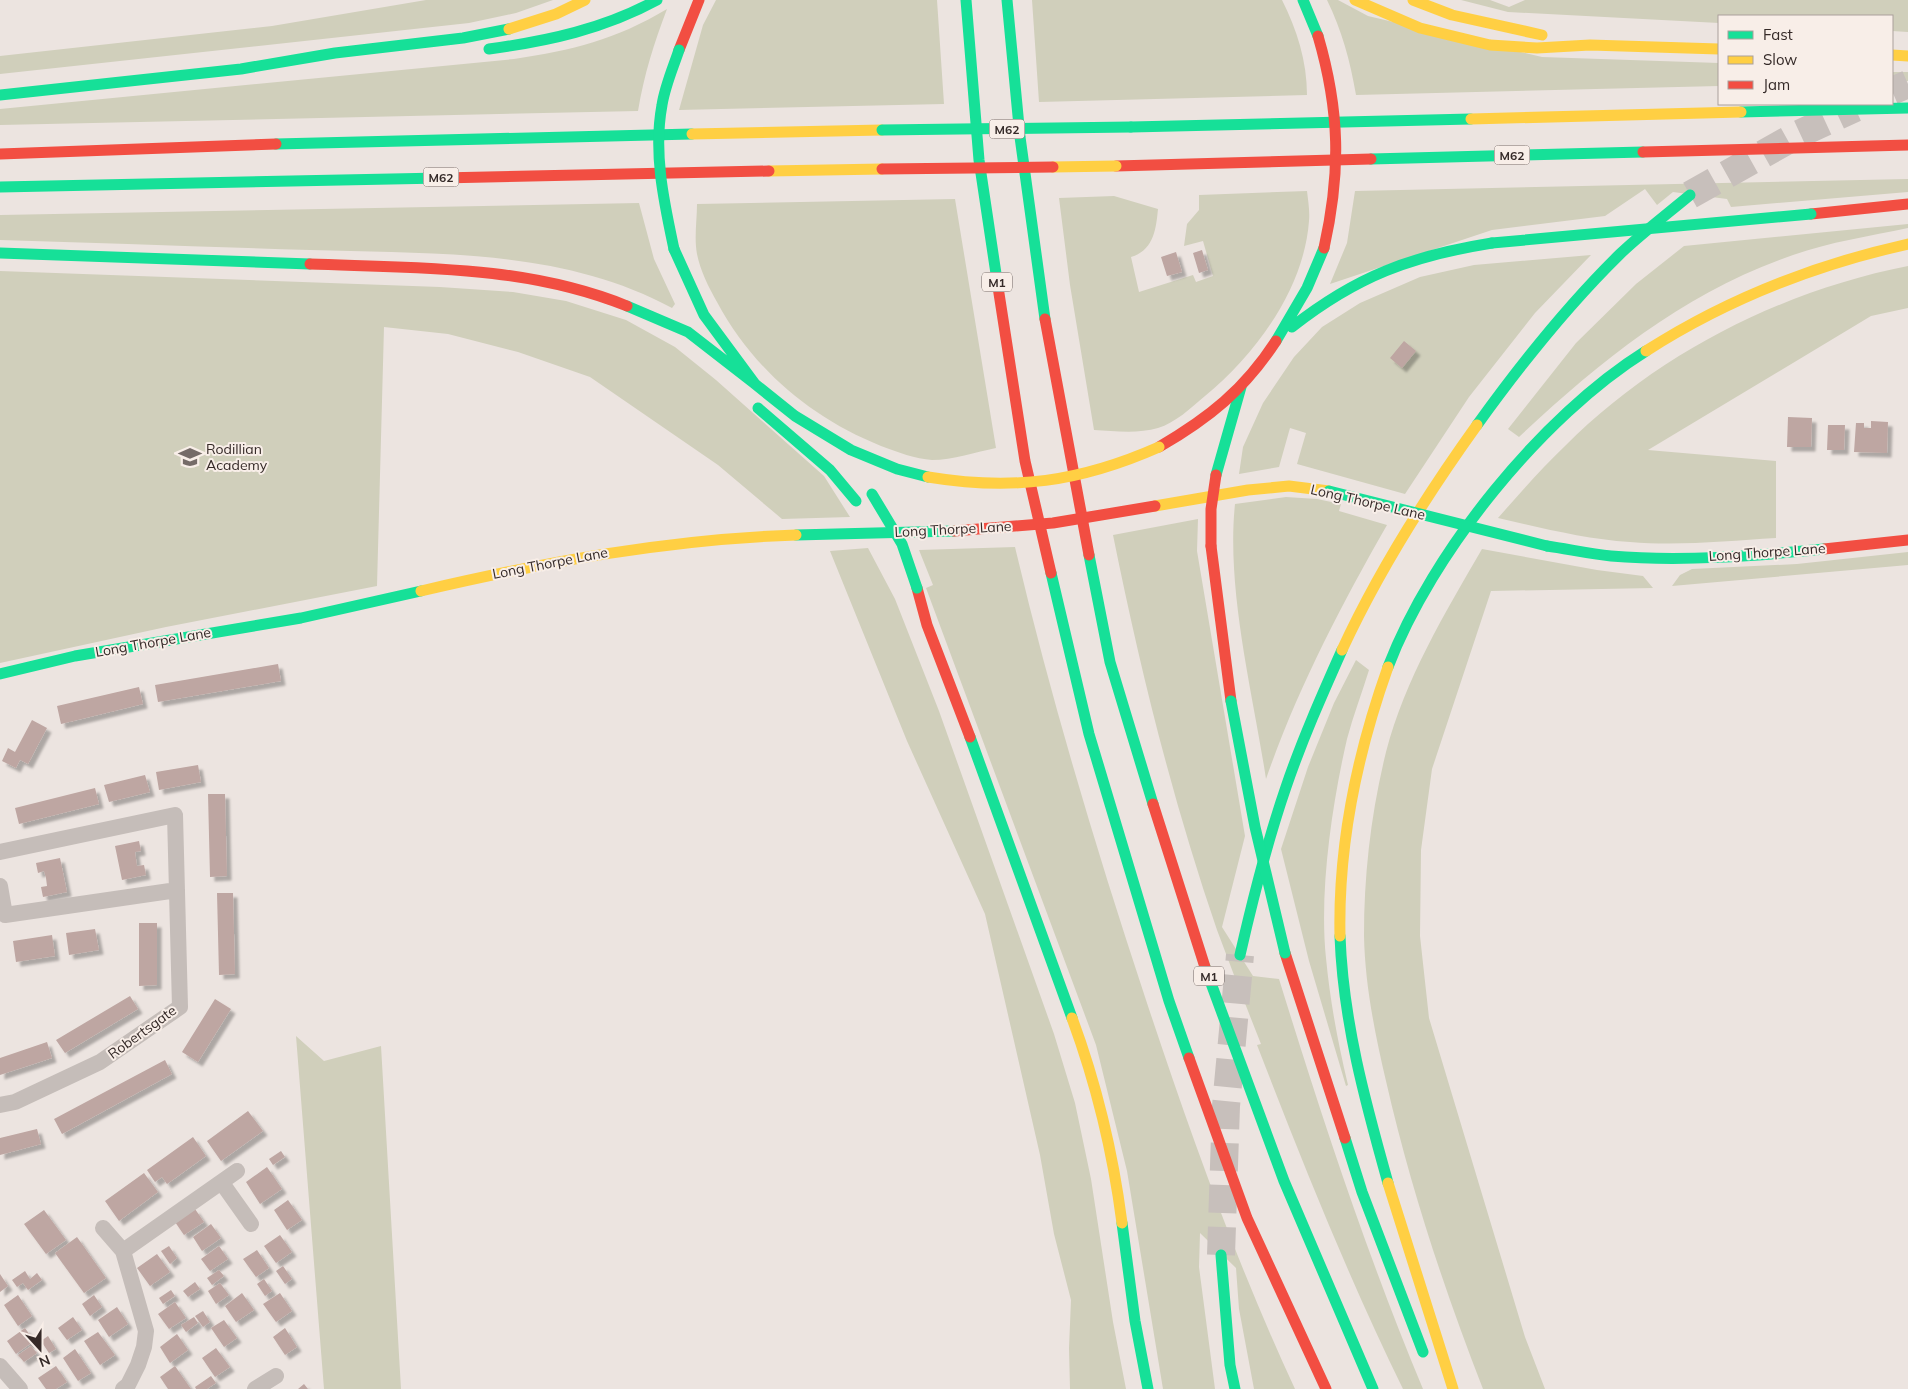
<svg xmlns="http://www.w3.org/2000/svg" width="1908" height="1389" viewBox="0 0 1908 1389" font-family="Mulish,sans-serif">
<defs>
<filter id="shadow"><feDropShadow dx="4.5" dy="4.5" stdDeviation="1" flood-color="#0004"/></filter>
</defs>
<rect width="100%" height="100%" fill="#ece4e0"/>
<path fill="#d0cfbb" d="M 426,0 L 553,0 L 516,13 L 469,23 L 0,74 L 0,56 L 272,26 Z
M 716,0 L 937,0 L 944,104 L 679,110 L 703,25 Z
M 1032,0 L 1282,0 C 1297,30 1307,61 1307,95 L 1039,102 Z
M 1327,0 L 1338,0 L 1368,16 L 1542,57 L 1719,63 L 1719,86 L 1356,95 C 1350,60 1342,31 1327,0 Z
M 1461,0 L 1490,0 L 1509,7 L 1525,0 L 1908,0 L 1908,32 L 1892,31 L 1892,16 L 1719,16 L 1719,23 L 1508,12 Z
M 667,9 C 654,43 644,75 638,111 L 0,125 L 0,109 L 514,59 C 573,50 615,40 667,9 Z
M 1892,72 L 1908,72 L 1908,81 L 1892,81 Z
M 1908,179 L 1908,192 L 1731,207 L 1727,199 L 1673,192 L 1657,205 L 1645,189 L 1605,216 L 1492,230 L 1330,284 L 1347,243 L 1355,191 Z
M 1307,191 C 1308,200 1310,211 1309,221 C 1304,289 1256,354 1205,396 C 1191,408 1175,423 1158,428 C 1138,434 1114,431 1094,430 L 1070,285 L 1059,198 L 1114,196 L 1158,209 C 1156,229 1154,250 1131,257 L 1139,292 L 1193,275 L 1196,282 L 1213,276 L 1203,241 L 1184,246 L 1187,224 L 1199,210 L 1199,195 Z
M 955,199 L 996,448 C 976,452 953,460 932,460 C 916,459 897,452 881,446 C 811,418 753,369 717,302 C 709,288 700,270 697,254 C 694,238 697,220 697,204 Z
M 639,203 L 654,259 L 675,304 L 672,308 C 562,248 432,254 310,250 C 207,247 103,243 0,240 L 0,215 Z
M 1908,224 L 1908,228 C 1870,236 1830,242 1793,255 C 1685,292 1601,360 1519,437 L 1508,429 L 1576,343 L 1636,284 L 1684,246 Z
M 1591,255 L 1535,313 L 1469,397 L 1405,494 L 1297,464 L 1306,433 L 1290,428 L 1279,467 L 1239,474 L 1243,447 L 1263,403 L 1294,357 L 1322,327 L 1360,303 L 1420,277 L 1474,265 Z
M 1908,266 L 1908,308 L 1871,316 L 1648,450 L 1776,461 L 1776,538 C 1728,541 1678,546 1630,542 C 1585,539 1542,528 1498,518 C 1520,493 1541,469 1565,446 C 1657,354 1781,291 1908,266 Z
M 0,271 L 440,287 L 513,292 L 566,301 L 626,320 L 675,347 L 716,380 L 824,476 L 850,517 L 782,519 L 718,465 L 590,377 L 518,352 L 448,334 L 384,327 L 377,586 L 166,627 L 0,663 Z
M 1286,497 L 1317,499 L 1341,504 L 1339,511 L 1387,525 C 1340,607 1297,690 1266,779 C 1253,693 1226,591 1235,504 Z
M 1198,519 L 1197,551 L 1245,836 L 1222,927 L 1253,976 L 1279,979 C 1322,1118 1367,1255 1423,1389 L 1403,1389 C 1348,1277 1302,1161 1257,1045 L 1261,1044 C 1246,1006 1231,968 1217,930 C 1173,802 1140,669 1113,535 Z
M 1015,547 C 1051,699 1096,849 1145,997 C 1189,1130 1236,1262 1295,1389 L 1254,1389 L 1239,1309 L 1236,1268 L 1200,1233 L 1199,1267 L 1215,1389 L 1163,1389 L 1127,1171 L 1096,1045 L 926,588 L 933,585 L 919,550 Z
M 868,548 L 895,599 L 939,711 L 1054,1034 L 1075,1103 L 1091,1179 L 1113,1322 L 1126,1389 L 1070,1389 L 1069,1348 L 1071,1300 L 1054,1234 L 1040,1155 L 985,914 L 907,741 L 830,551 Z
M 1482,549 L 1597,570 L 1643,576 L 1653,588 L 1491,591 L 1432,769 L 1421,850 L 1420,936 L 1429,1018 L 1525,1337 L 1545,1389 L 1483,1389 C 1444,1289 1410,1186 1386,1081 C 1375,1034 1365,985 1364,936 C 1364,874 1371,813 1386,752 C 1405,679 1445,613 1482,549 Z
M 1908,552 L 1908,565 L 1672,586 L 1680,575 L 1692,569 L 1797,564 Z
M 1356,660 L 1369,670 C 1362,693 1353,716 1347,739 C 1332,804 1319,892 1326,958 C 1330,1001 1338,1043 1348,1085 L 1346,1086 L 1309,961 L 1281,849 L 1308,767 L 1334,703 Z
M 296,1036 L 324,1061 L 381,1046 L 401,1389 L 324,1389 Z"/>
<path fill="#bea6a2" filter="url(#shadow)" d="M 1202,250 L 1208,270 L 1199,273 L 1193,253 Z
M 1176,252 L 1182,272 L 1167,276 L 1161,257 Z
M 1404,341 L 1416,351 L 1402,368 L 1390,358 Z
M 1788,417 L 1812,418 L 1811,447 L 1787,447 Z
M 1871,421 L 1888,422 L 1887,453 L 1854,452 L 1856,423 L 1864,423 L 1864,428 L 1871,428 Z
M 1828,425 L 1845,425 L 1844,450 L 1827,450 Z
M 278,664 L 281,681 L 158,702 L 155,685 Z
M 139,687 L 143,704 L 61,724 L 57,706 Z
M 32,720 L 47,728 L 28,764 L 20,760 L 16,768 L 2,761 L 8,748 L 15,752 Z
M 198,765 L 201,782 L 159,790 L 156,772 Z
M 145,775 L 150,792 L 109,802 L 104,785 Z
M 95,788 L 99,804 L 19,824 L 15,808 Z
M 208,794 L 225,794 L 227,876 L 210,877 Z
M 139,841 L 141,851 L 135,852 L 137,866 L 144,865 L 146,875 L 122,880 L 115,846 Z
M 60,858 L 67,892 L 43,897 L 41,887 L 47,886 L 46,878 L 44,871 L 38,873 L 36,863 Z
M 217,893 L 233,893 L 235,974 L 219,975 Z
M 139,923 L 157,923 L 157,985 L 139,986 Z
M 95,929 L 99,950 L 69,955 L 66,933 Z
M 52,935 L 55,956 L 16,962 L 13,941 Z
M 130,996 L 138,1009 L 65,1053 L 56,1040 Z
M 215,999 L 231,1009 L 198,1062 L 182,1052 Z
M 47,1042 L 52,1058 L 0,1075 L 0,1058 Z
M 165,1060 L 172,1074 L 62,1134 L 54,1119 Z
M 248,1111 L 263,1131 L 221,1161 L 207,1141 Z
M 37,1129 L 41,1144 L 0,1155 L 0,1138 Z
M 193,1137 L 206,1156 L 167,1184 L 162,1177 L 155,1182 L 147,1170 Z
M 281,1151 L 285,1157 L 273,1165 L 269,1159 Z
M 267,1167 L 282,1189 L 260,1204 L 246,1182 Z
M 144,1173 L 158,1192 L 119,1221 L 105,1201 Z
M 288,1200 L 302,1220 L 287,1230 L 274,1210 Z
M 195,1209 L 204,1222 L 184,1235 L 175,1222 Z
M 44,1210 L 66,1240 L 46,1254 L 24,1224 Z
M 211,1224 L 221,1238 L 202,1251 L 193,1237 Z
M 280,1235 L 292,1252 L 276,1263 L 264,1246 Z
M 77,1237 L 106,1278 L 84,1293 L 55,1253 Z
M 169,1246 L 177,1258 L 170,1264 L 161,1251 Z
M 219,1246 L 228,1259 L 210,1271 L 201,1259 Z
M 257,1250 L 269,1268 L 256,1277 L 243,1259 Z
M 157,1254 L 170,1272 L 150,1286 L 137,1268 Z
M 283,1266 L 292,1279 L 285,1284 L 276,1271 Z
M 219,1270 L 224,1276 L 212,1285 L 207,1278 Z
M 25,1271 L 30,1279 L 37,1273 L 42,1280 L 28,1290 L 23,1283 L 17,1287 L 12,1280 Z
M 0,1274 L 8,1286 L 0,1292 Z
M 264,1279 L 272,1291 L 265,1296 L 257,1284 Z
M 195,1282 L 200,1289 L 188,1297 L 183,1291 Z
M 220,1283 L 229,1295 L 216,1304 L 208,1291 Z
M 171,1290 L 175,1296 L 163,1304 L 159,1298 Z
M 242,1293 L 254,1310 L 236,1322 L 225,1306 Z
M 280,1293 L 292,1311 L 276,1322 L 263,1304 Z
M 18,1295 L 32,1316 L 18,1326 L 4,1305 Z
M 94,1295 L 102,1307 L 90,1316 L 82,1304 Z
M 175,1302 L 186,1318 L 169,1329 L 158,1314 Z
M 117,1307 L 128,1324 L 109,1337 L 98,1320 Z
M 203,1311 L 210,1322 L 203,1327 L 195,1316 Z
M 73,1317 L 82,1330 L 67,1340 L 58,1328 Z
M 194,1317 L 198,1323 L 186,1332 L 181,1325 Z
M 224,1320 L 237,1338 L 224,1347 L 211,1328 Z
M 25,1328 L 34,1341 L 16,1354 L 7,1341 Z
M 285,1328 L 297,1347 L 285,1355 L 273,1337 Z
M 98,1332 L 115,1355 L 100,1365 L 84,1341 Z
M 177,1334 L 188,1350 L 170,1363 L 160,1347 Z
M 48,1336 L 56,1349 L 49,1353 L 41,1341 Z
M 31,1346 L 37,1353 L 24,1362 L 18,1355 Z
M 216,1348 L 230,1367 L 215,1377 L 202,1358 Z
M 75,1349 L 91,1373 L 78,1381 L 63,1358 Z
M 56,1366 L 67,1382 L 56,1389 L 46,1389 L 38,1378 Z
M 175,1366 L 191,1389 L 168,1389 L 160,1377 Z
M 211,1376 L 216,1383 L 207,1389 L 196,1389 L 195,1387 Z
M 304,1384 L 308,1389 L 298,1389 Z"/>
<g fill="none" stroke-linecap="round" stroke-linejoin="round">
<path stroke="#c7bfbb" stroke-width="28" stroke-dasharray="28 14" stroke-linecap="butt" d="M 1892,91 L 1908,84
M 1690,195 L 1799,134 L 1855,108
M 1221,1255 L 1226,1106 L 1240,955"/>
<path stroke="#c5bdb9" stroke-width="16" d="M 0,852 L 175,815 L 180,1007 L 100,1062 L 15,1102 L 0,1105
M 0,886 L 5,915 L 177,890
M 222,1183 L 251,1224
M 103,1228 L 123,1251 L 146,1331 L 144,1347 L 138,1365 L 128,1385 L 123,1389
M 123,1251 L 237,1171
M 0,1366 L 20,1389
M 255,1389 L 276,1376"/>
<path stroke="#16e098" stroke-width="11" d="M 966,0 L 979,160 L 998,287
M 1007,0 L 1020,137 L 1045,319
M 1303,0 L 1318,36
M 489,49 C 548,41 604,29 657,0
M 0,95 L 241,69 L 335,53 L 463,38 L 509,29
M 1741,112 L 1908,108
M 1131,127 L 1471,119
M 276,144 L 692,134
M 1371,159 L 1643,152
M 0,187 L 441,178
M 674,249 L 704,315 L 755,384 L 795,416 L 851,450 L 897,469 L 928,477
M 0,253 L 310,264
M 627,306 L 688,332 L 755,384
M 1292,327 C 1357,276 1411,256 1492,243
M 1276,341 L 1307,288 L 1324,248
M 758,408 L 830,470 L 856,501
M 1477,425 C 1518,368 1569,304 1620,254 C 1642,233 1666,215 1690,195
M 1216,475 L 1241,387
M 796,535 L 954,531
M 1547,546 C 1568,549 1590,554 1611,556 C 1682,562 1754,556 1824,549
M 1089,555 L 1110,662 L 1153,804
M 1051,573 L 1089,734 L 1169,1001 L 1189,1058
M 1388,667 C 1432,552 1542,416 1646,351
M 0,674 L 75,656 L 301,618 L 421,591
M 970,737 L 1072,1018
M 1340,936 C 1343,1021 1365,1101 1388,1183
M 1240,955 C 1253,898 1267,842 1286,787 C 1302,740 1322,695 1342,650
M 1205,967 L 1284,1181 L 1373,1389
M 1345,1138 L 1362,1192 L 1423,1352
M 1122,1223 L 1135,1321 L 1148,1389
M 1221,1255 L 1230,1365 L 1235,1389"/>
<path stroke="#ffcf43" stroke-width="11" d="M 1355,0 L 1420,28 L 1490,45 L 1537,48 L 1590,45 L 1719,49
M 1413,0 L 1452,15 L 1542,35
M 509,29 L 556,14 L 585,0
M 1892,55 L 1908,56
M 1471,119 L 1741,112
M 692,134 L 882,130
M 769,171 L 882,169
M 1646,351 C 1727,299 1814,265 1908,244
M 1155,506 L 1248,490 L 1289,486 L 1329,491
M 421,591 C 545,562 669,539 796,535
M 1342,650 C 1379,570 1426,496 1477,425
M 1340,936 C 1338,843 1357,754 1388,667
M 1072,1018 C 1096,1083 1113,1153 1122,1223
M 1388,1183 L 1453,1389"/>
<path stroke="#f24e42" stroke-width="11" d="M 679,50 L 699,0
M 1643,152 L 1908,145
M 0,154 L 276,144
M 1116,166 L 1371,159
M 441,178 L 769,171
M 1811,214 L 1908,204
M 310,264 C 417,268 526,265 627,306
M 998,287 L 1025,461 L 1051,573
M 1045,319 L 1089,555
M 1159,447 C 1209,418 1244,390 1276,341
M 1211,546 L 1231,701
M 1824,549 L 1908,540
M 917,588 L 927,625 L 970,737
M 1153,804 L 1205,967
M 1285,953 L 1345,1138
M 1189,1058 L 1247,1218 L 1326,1389"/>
<path stroke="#16e098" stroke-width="11" d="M 882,130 L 1131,127
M 1492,243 L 1811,214
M 674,249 C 664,202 653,153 662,105 C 665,86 673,68 679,50
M 1329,491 L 1547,546
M 872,494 L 902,544 L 917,588
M 1231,701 L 1255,827 L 1285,953"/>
<path stroke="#ffcf43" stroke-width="11" d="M 1053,167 L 1116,166
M 928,477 C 1013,491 1080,482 1159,447"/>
<path stroke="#f24e42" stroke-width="11" d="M 1318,36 C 1340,111 1341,172 1324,248
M 882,169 L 1053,167
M 954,531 L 1053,523 L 1155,506
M 1211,546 L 1211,509 L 1216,475"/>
</g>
<defs>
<symbol id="school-bare" viewBox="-9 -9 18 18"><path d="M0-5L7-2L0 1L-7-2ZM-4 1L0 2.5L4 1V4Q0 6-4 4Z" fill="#756b68" stroke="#f8eee8" stroke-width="2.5" paint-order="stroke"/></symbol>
</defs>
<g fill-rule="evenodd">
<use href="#school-bare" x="174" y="441" width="32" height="32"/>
</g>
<g text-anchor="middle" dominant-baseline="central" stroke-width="4" stroke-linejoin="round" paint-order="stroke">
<g fill="#f8eee8" stroke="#706562" stroke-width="1">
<rect x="989.5" y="119.5" width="35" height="19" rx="4"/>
<rect x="1494.5" y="145.5" width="35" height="19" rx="4"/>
<rect x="423.5" y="167.5" width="35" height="19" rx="4"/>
<rect x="982" y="272.5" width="30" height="19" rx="4"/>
<rect x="1194" y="966.5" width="30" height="19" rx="4"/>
</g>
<g font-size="12" font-weight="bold" fill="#352a28">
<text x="1007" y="129">M62</text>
<text x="1512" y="155">M62</text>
<text x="441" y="177">M62</text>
<text x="997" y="282">M1</text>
<text x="1209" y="976">M1</text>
</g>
<g font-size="14" fill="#352a28" stroke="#f8eee8" text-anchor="start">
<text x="206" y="449">Rodillian<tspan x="206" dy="16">Academy</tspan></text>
</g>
<g font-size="14" fill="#352a28" stroke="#f8eee8">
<text transform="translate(1368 502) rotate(13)">Long Thorpe Lane</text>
<text transform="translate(953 529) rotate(-3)">Long Thorpe Lane</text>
<text transform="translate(1767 552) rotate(-4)">Long Thorpe Lane</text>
<text transform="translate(550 563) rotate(-11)">Long Thorpe Lane</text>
<text transform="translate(153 642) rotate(-10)">Long Thorpe Lane</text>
<text transform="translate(142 1032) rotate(-36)">Robertsgate</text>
</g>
</g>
<rect x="1718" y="15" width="175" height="90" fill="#f8eee8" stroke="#aaa09b"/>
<rect x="1728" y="31" width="25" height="8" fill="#16e098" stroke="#aaa09b"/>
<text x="1763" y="40" font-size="15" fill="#352a28">Fast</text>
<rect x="1728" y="56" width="25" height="8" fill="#ffcf43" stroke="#aaa09b"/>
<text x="1763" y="65" font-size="15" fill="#352a28">Slow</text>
<rect x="1728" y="81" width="25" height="8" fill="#f24e42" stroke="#aaa09b"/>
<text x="1763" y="90" font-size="15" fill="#352a28">Jam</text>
<g transform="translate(40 1349) rotate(159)" stroke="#f8eee8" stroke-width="4" paint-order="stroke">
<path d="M0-4L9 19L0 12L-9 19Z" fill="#352a28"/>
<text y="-8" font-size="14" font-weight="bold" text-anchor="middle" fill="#352a28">N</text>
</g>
</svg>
